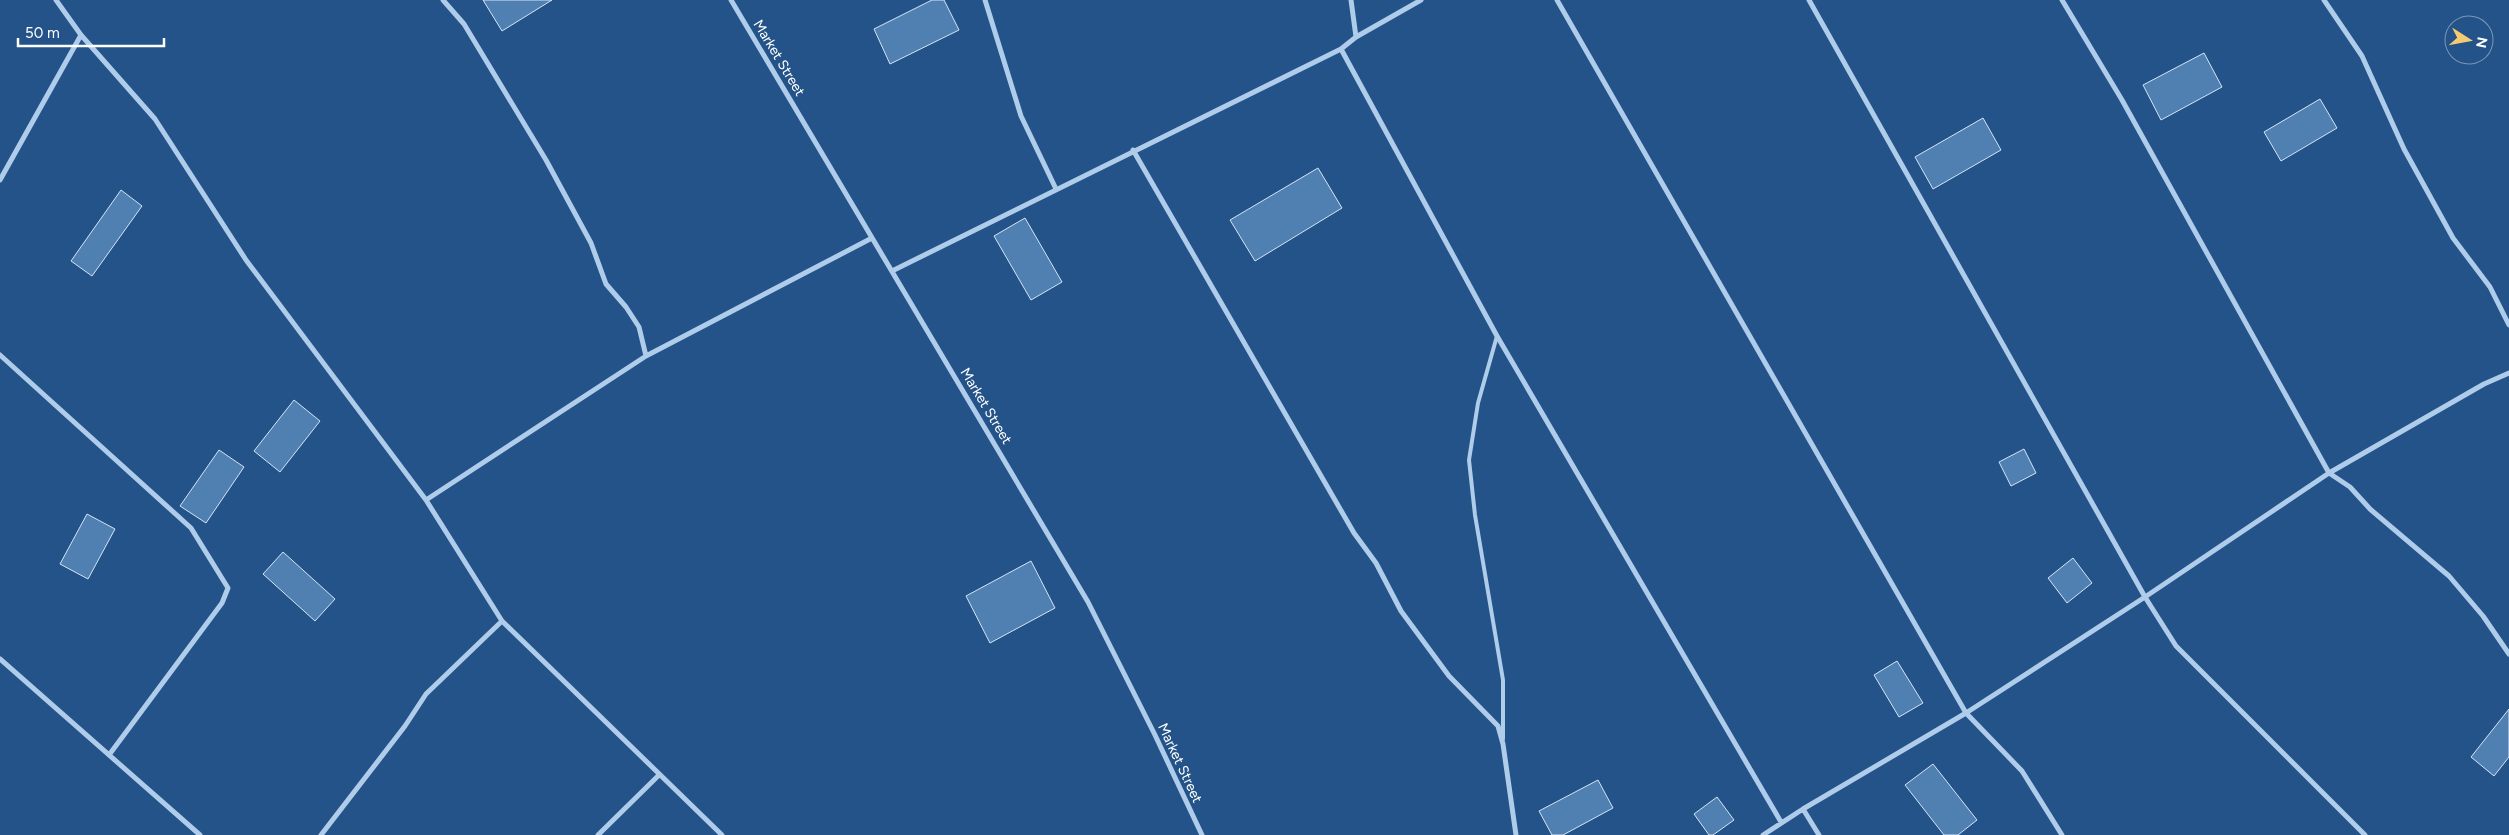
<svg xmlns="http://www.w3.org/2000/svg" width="2509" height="835" viewBox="0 0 2509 835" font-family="Figtree,sans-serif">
<rect width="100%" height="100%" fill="#235388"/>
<path fill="#5080b2" stroke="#d3e5f7" d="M 483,0 L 552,0 L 502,31 Z
M 932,0 L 944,0 L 959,30 L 890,64 L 874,29 Z
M 2204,53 L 2222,87 L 2161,120 L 2143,85 Z
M 2320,99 L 2337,128 L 2281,161 L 2264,132 Z
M 1983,118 L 2001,150 L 1933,189 L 1915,157 Z
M 1318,168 L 1342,208 L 1255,261 L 1230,220 Z
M 121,190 L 142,206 L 92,276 L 71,261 Z
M 1025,218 L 1062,282 L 1031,300 L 994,236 Z
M 294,400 L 320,421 L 280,472 L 254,451 Z
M 2024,449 L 2036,473 L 2011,486 L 1999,462 Z
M 219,450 L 244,467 L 206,523 L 180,506 Z
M 87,514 L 115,529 L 88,579 L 60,564 Z
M 283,552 L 335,599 L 315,621 L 263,574 Z
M 2073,558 L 2092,583 L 2067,603 L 2048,578 Z
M 1031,561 L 1055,608 L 990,643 L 966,596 Z
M 1897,661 L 1923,703 L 1899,717 L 1874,675 Z
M 2509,709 L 2509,757 L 2494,776 L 2471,757 Z
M 1933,764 L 1977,820 L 1958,835 L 1944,835 L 1905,785 Z
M 1598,780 L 1613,808 L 1563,835 L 1552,835 L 1539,811 Z
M 1717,797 L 1734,820 L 1713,835 L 1709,835 L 1694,814 Z"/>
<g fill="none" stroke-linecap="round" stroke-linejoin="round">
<path stroke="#afccea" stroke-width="4" d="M 1497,336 L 1478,403 L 1469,460 L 1475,515 L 1503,680 L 1503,739"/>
<path stroke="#afccea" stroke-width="5" d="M 56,0 L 81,35 L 155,119 L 246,260 L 426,500 L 502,621 L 722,835
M 443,0 L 464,24 L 546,160 L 591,243 L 606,284 L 626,307 L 639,327 L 646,356
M 731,0 L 1088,602 L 1155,735 L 1202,835
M 985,0 L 1021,116 L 1056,189
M 1351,0 L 1356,37
M 1557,0 L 1966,713 L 2022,771 L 2062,835
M 1809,0 L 2145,597 L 2176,646 L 2365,835
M 2062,0 L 2122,100 L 2329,473 L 2350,487 L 2370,509 L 2449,576 L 2483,616 L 2509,654
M 2324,0 L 2362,56 L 2404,149 L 2453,238 L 2490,287 L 2509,325
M 1341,49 L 1497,336 L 1781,822
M 1133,150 L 1354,533 L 1376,563 L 1401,611 L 1449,676 L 1498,726 L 1503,744 L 1516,835
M 0,180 L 81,35
M 892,271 L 1341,49 L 1356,37 L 1421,0
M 0,355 L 191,528 L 228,588 L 222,603 L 109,755
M 426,500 L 646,356 L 872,238
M 0,659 L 200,835
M 1803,809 L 1819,835
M 321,835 L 405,726 L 426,694 L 502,621
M 598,835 L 659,775
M 1763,835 L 1803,809 L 1966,713 L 2145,597 L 2329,473 L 2484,384 L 2509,373"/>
</g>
<g text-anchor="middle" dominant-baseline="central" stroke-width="4" stroke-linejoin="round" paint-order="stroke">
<g font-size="14" fill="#fff" stroke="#235388">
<text transform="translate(779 58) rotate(59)">Market Street</text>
<text transform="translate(986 406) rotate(59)">Market Street</text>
<text transform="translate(1180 763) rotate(65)">Market Street</text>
</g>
</g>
<g transform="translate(2469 40) rotate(101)"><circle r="24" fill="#235388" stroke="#7b98b8"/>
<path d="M0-4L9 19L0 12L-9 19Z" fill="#f5ca71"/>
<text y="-8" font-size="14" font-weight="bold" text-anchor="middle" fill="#ffffff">N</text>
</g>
<path d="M18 38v8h146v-8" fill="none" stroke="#ffffff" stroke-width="2.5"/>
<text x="25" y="38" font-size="15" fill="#ffffff" stroke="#235388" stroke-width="4" paint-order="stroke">50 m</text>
</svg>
